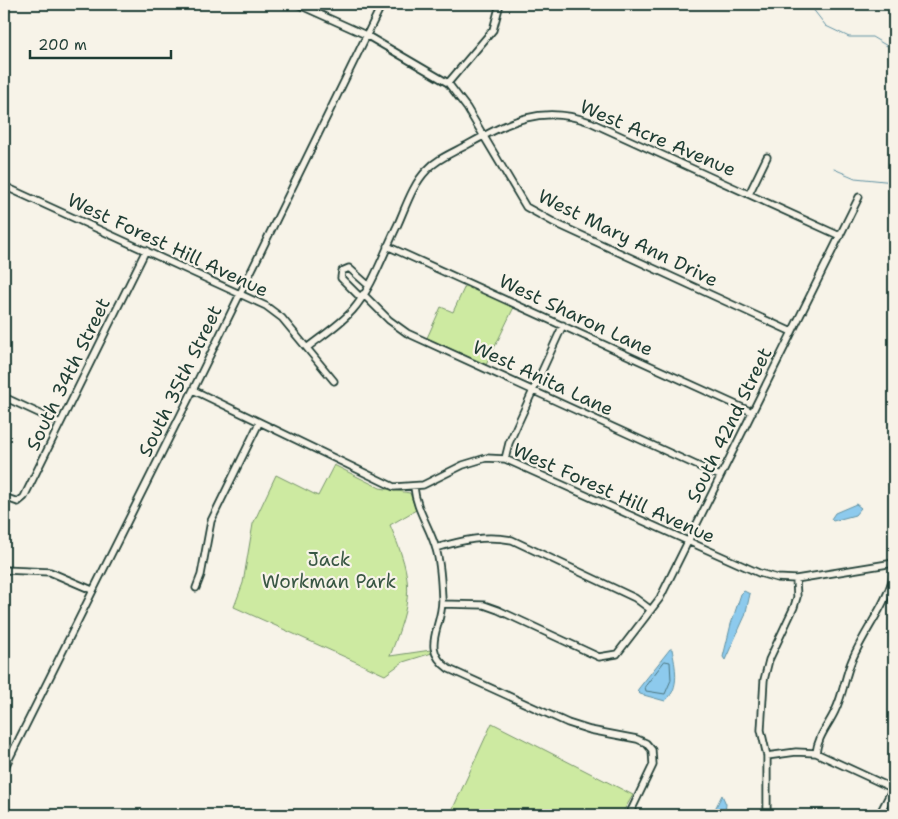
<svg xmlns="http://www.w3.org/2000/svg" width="898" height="819" viewBox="0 0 898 819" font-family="'Shantell Sans',sans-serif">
<rect width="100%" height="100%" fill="#f7f3e8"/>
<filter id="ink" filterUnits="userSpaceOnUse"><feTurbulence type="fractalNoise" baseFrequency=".02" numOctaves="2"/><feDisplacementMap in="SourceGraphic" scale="10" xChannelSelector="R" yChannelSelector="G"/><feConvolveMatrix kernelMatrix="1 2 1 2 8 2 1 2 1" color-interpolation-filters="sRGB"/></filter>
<g filter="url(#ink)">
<path fill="#cdeaa1" stroke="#76946a" d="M 466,284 L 514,307 L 486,365 L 427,338 L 441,307 L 453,312 Z
M 334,465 L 380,488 L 410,493 L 416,510 L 390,525 C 415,584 412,598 390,656 L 431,650 L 432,653 L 403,662 L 385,675 L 234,607 L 243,583 L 253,524 L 276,475 L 318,496 Z
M 492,723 L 633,795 L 621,815 L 450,815 Z"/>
<path fill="#8dcaed" stroke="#6192a3" d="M 856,504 L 861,508 L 855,515 L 833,521 L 831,519 L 835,513 Z
M 744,591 L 750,594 L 745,616 L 725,660 L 723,657 L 731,624 L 741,594 Z
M 670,649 L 672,649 C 675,666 681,688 665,701 L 640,694 L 637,691 L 639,688 Z
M 722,795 L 726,804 L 725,815 L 712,815 Z"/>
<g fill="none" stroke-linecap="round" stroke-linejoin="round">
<path stroke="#4b757e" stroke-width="1" d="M 665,661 L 670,662 L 671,680 L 665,694 L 646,691 L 645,687 Z"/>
<path stroke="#6192a3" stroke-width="1" d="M 809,4 L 826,26 L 849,37 L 872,37 L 894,50
M 834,169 L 855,178 L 894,182"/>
<defs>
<path id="street" d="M 297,4 L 366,35 L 448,83 L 467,108 L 526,207 L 555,223 L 792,332
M 448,83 L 493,30 L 500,4
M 4,186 L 266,306 L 282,318 L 334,381
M 749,194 L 767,157
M 387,246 L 752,412
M 363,294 L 389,320 L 407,333 L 720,476
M 361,298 L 341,278 L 342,271 L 349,268 L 368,285
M 308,347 C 322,336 339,325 352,311 C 373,287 384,252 398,224 C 406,206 413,184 427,170 C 437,159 452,153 465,146 C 509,122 540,104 590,122 L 840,236
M 193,390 L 394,487 L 423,485 L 463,465 L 486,458 L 505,459 L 759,573 L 777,578 L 796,579 L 894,563
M 4,397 L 60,423
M 505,459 L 509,443 L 563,325
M 414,487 C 416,510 430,527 436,549 C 441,565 441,582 442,599 C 443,627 419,648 449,669 L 568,723 L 590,730 L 637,739 L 646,743 L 652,750 L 653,765 L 629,815
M 4,497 L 18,502 L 24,497 L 146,250
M 436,548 C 463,540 484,535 512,540 L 635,598 L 651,610
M 4,570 L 50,572 L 92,590
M 196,588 L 201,575 L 211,521 L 259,423
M 442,604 L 484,605 L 498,610 L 599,657 L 617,654 L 660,598 L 859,197
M 816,753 C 818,736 828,726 835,711 C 843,695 845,676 852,660 C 865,629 887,605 894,573
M 767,756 L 796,752 L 816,753 L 894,789
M 4,769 L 193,390 L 382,4
M 767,815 L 767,756 L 761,730 L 764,680 L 769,660 L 794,607 L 797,597 L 796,579
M 879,815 L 894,786"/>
</defs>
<use href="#street" stroke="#1f3d34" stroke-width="9"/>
<use href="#street" stroke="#f7f3e8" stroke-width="5.5"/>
</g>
</g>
<g text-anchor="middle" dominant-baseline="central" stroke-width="4.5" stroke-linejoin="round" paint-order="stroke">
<g font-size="19" fill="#1f3d34" stroke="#f7f3e8">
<text transform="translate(658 138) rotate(23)">West Acre Avenue</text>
<text transform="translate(628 238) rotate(26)">West Mary Ann Drive</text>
<text transform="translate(168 245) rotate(25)">West Forest Hill Avenue</text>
<text transform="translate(576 315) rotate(25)">West Sharon Lane</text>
<text transform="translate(68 374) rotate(-64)">South 34th Street</text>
<text transform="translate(543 378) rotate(25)">West Anita Lane</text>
<text transform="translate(180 381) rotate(-64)">South 35th Street</text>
<text transform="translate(729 425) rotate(-64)">South 42nd Street</text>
<text transform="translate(614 493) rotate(24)">West Forest Hill Avenue</text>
</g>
<g font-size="19" fill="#395744" stroke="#f7f3e8">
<text x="329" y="559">Jack<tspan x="329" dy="22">Workman Park</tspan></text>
</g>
</g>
<rect width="898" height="819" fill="none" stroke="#f7f3e8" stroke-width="20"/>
<rect x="10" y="10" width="878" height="799" fill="none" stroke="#1f3d34" stroke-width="2" filter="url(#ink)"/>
<path d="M30 50v8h141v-8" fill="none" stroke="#1f3d34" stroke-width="2.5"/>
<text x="38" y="50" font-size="15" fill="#1f3d34" stroke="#f7f3e8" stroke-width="4" paint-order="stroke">200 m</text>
</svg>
